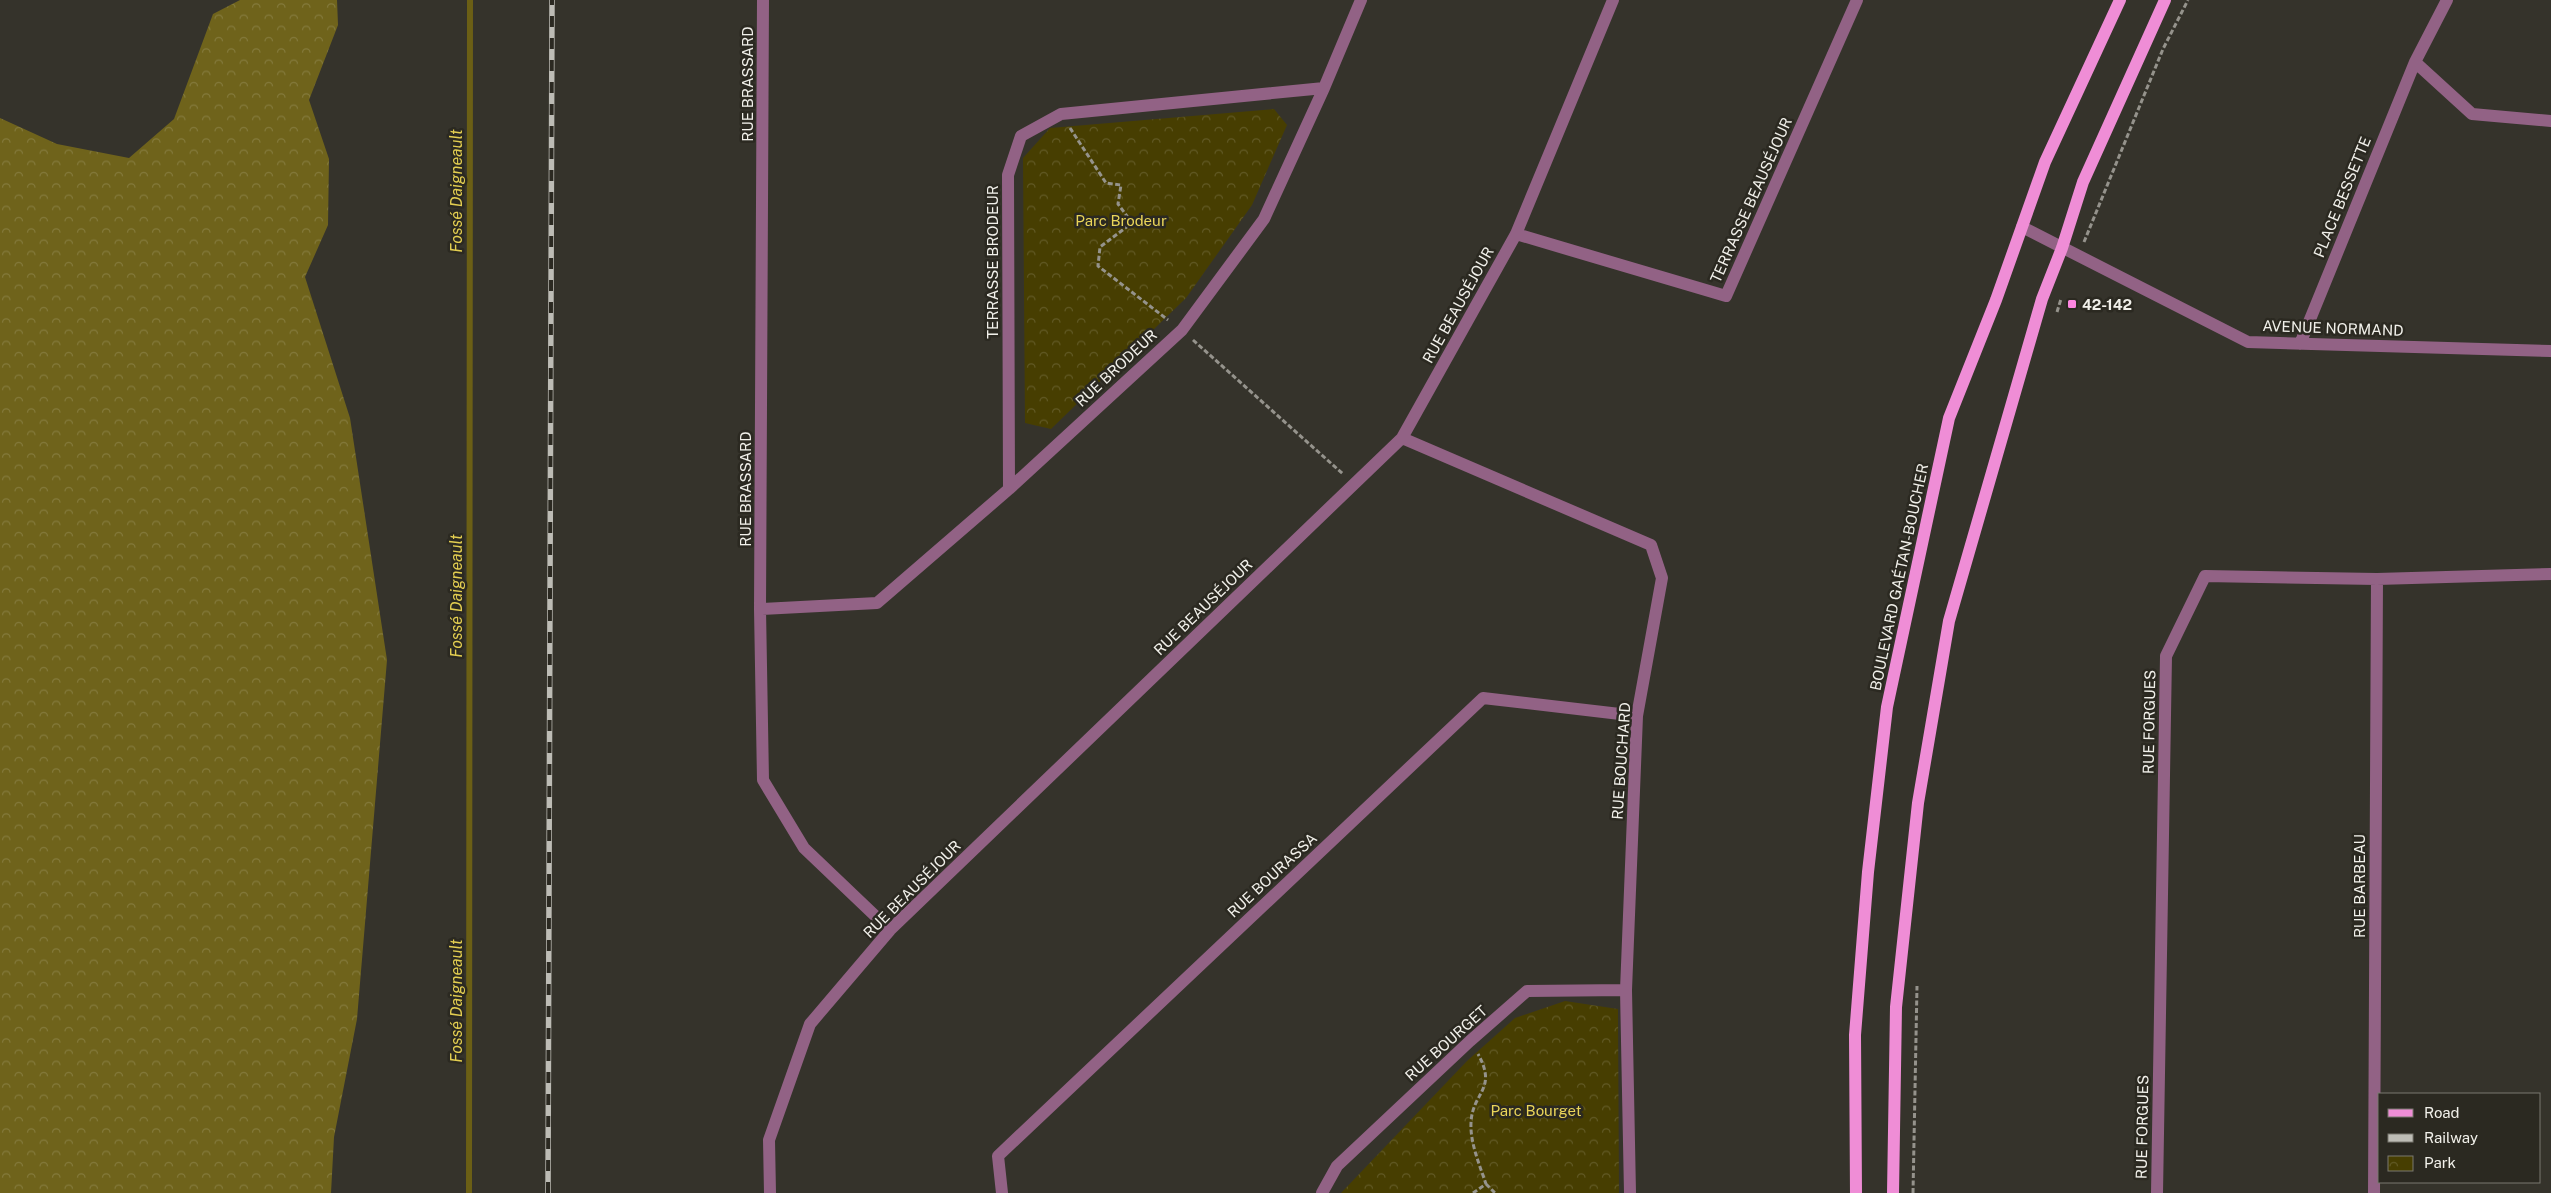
<svg xmlns="http://www.w3.org/2000/svg" width="2551" height="1193" viewBox="0 0 2551 1193" font-family="'Public Sans',sans-serif">
<defs>
<pattern id="forest-crowns" width="20" height="18" patternUnits="userSpaceOnUse" patternTransform="scale(1.25)"><rect width="20" height="18" fill="#6f631b"/><path d="M2 6a3 3 0 1 1 6 0M12 15a3 3 0 1 1 6 0" fill="none" stroke="#847a3c"/></pattern>
<pattern id="park-crowns" width="20" height="18" patternUnits="userSpaceOnUse" patternTransform="scale(1.25)"><rect width="20" height="18" fill="#473e01"/><path d="M2 6a3 3 0 1 1 6 0M12 15a3 3 0 1 1 6 0" fill="none" stroke="#625a26"/></pattern>
</defs>
<rect width="100%" height="100%" fill="#35332b"/>
<path fill="url(#forest-crowns)" d="M 240,0 L 337,0 L 338,25 L 309,100 L 329,159 L 328,225 L 305,277 L 350,418 L 387,660 L 357,1019 L 334,1137 L 331,1193 L 0,1193 L 0,118 L 57,144 L 129,158 L 174,119 L 213,14 Z"/>
<path fill="url(#park-crowns)" d="M 1274,109 L 1287,125 L 1252,205 L 1186,298 L 1051,429 L 1025,423 L 1023,158 L 1050,128 Z
M 1565,1001 L 1618,1009 L 1619,1193 L 1341,1193 L 1467,1061 L 1515,1018 Z"/>
<g fill="none" stroke-linecap="round" stroke-linejoin="round">
<path stroke="#6b5f15" stroke-width="6" d="M 469,1193 L 470,0"/>
<path stroke="#95938c" stroke-width="3" stroke-dasharray="5 2.5" stroke-linecap="butt" d="M 1070,128 L 1106,183 L 1121,185 L 1118,204 L 1132,223 L 1100,247 L 1098,266 L 1168,320
M 2084,242 L 2163,49 L 2188,0
M 2057,312 L 2061,299
M 1193,340 L 1343,474
M 1486,1184 L 1495,1193
M 1473,1193 L 1486,1184 C 1480,1166 1470,1143 1471,1123 C 1472,1092 1498,1090 1478,1054
M 1913,1193 L 1917,986"/>
<path stroke="#926285" stroke-width="12" d="M 763,0 L 760,609 L 763,780 L 804,848 L 890,930
M 2415,62 L 2472,114 L 2551,121
M 2022,227 L 2248,342 L 2551,351
M 1516,234 L 1726,296 L 1857,0
M 2300,344 L 2415,62 L 2447,0
M 1402,438 L 1651,545 L 1662,578 L 1637,716 L 1626,990 L 1630,1193
M 1009,489 L 1008,175 L 1021,136 L 1061,114 L 1324,88
M 760,609 L 877,603 L 1009,489 L 1182,330 L 1264,219 L 1324,88 L 1361,0
M 770,1193 L 769,1140 L 810,1024 L 890,930 L 1402,438 L 1516,234 L 1613,0
M 1002,1193 L 998,1156 L 1483,698 L 1637,716
M 1322,1193 L 1337,1166 L 1470,1041 L 1527,991 L 1626,990
M 2157,1193 L 2166,656 L 2205,576 L 2377,579 L 2551,574
M 2374,1193 L 2377,579"/>
<path stroke="#ef8dd6" stroke-width="12" d="M 1856,1193 L 1855,1035 L 1868,872 L 1887,707 L 1949,418 L 1996,300 L 2045,162 L 2120,0
M 1893,1193 L 1896,1007 L 1918,803 L 1949,621 L 2042,299 L 2062,248 L 2083,182 L 2165,0"/>
<defs>
<path id="rail" d="M 548,1193 L 552,0"/>
</defs>
<use href="#rail" stroke="#bdbcb5" stroke-width="5.5"/>
<use href="#rail" stroke="#2b2921" stroke-width="4" stroke-dasharray="11" stroke-linecap="butt"/>
</g>
<rect fill="#fe86e1" stroke="#2b2921" stroke-width="2" x="2067" y="299" width="10" height="10" rx="2.5"/>
<g text-anchor="middle" dominant-baseline="central" stroke-width="5" stroke-linejoin="round" paint-order="stroke">
<g font-size="15" fill="#f1f0ea" stroke="#2b2921">
<text transform="translate(747 84) rotate(-90)">RUE BRASSARD</text>
<text transform="translate(2342 197) rotate(-68)">PLACE BESSETTE</text>
<text transform="translate(1751 200) rotate(-66)">TERRASSE BEAUSÉJOUR</text>
<text transform="translate(992 262) rotate(-90)">TERRASSE BRODEUR</text>
<text transform="translate(1458 305) rotate(-61)">RUE BEAUSÉJOUR</text>
<text transform="translate(2333 328) rotate(2)">AVENUE NORMAND</text>
<text transform="translate(1116 368) rotate(-43)">RUE BRODEUR</text>
<text transform="translate(745 489) rotate(-90)">RUE BRASSARD</text>
<text transform="translate(1899 577) rotate(-78)">BOULEVARD GAÉTAN-BOUCHER</text>
<text transform="translate(1203 607) rotate(-44)">RUE BEAUSÉJOUR</text>
<text transform="translate(2149 722) rotate(-89)">RUE FORGUES</text>
<text transform="translate(1621 761) rotate(-86)">RUE BOUCHARD</text>
<text transform="translate(1272 875) rotate(-43)">RUE BOURASSA</text>
<text transform="translate(2359 886) rotate(-90)">RUE BARBEAU</text>
<text transform="translate(912 889) rotate(-45)">RUE BEAUSÉJOUR</text>
<text transform="translate(1446 1043) rotate(-42)">RUE BOURGET</text>
<text transform="translate(2142 1127) rotate(-89)">RUE FORGUES</text>
</g>
<g font-size="15" fill="#ead559" stroke="#2b2921">
<text x="1121" y="220">Parc Brodeur</text>
<text x="1536" y="1110">Parc Bourget</text>
</g>
<g font-size="15" font-weight="bold" fill="#f1f0ea" stroke="#2b2921" text-anchor="start">
<text x="2082" y="304">42-142</text>
</g>
<g font-size="16" font-style="italic" fill="#e3ce51" stroke="#2b2921">
<text transform="translate(456 191) rotate(-90)">Fossé Daigneault</text>
<text transform="translate(456 596) rotate(-90)">Fossé Daigneault</text>
<text transform="translate(456 1001) rotate(-90)">Fossé Daigneault</text>
</g>
</g>
<rect x="2378" y="1093" width="162" height="90" fill="#2b2921" stroke="#7a7971"/>
<rect x="2388" y="1109" width="25" height="8" fill="#ef8dd6" stroke="#7a7971"/>
<text x="2424" y="1118" font-size="15" fill="#f1f0ea">Road</text>
<rect x="2388" y="1134" width="25" height="8" fill="#bdbcb5" stroke="#7a7971"/>
<text x="2424" y="1143" font-size="15" fill="#f1f0ea">Railway</text>
<rect x="2388" y="1156" width="25" height="15" fill="url(#park-crowns)" stroke="#7a7971"/>
<text x="2424" y="1168" font-size="15" fill="#f1f0ea">Park</text>
</svg>
